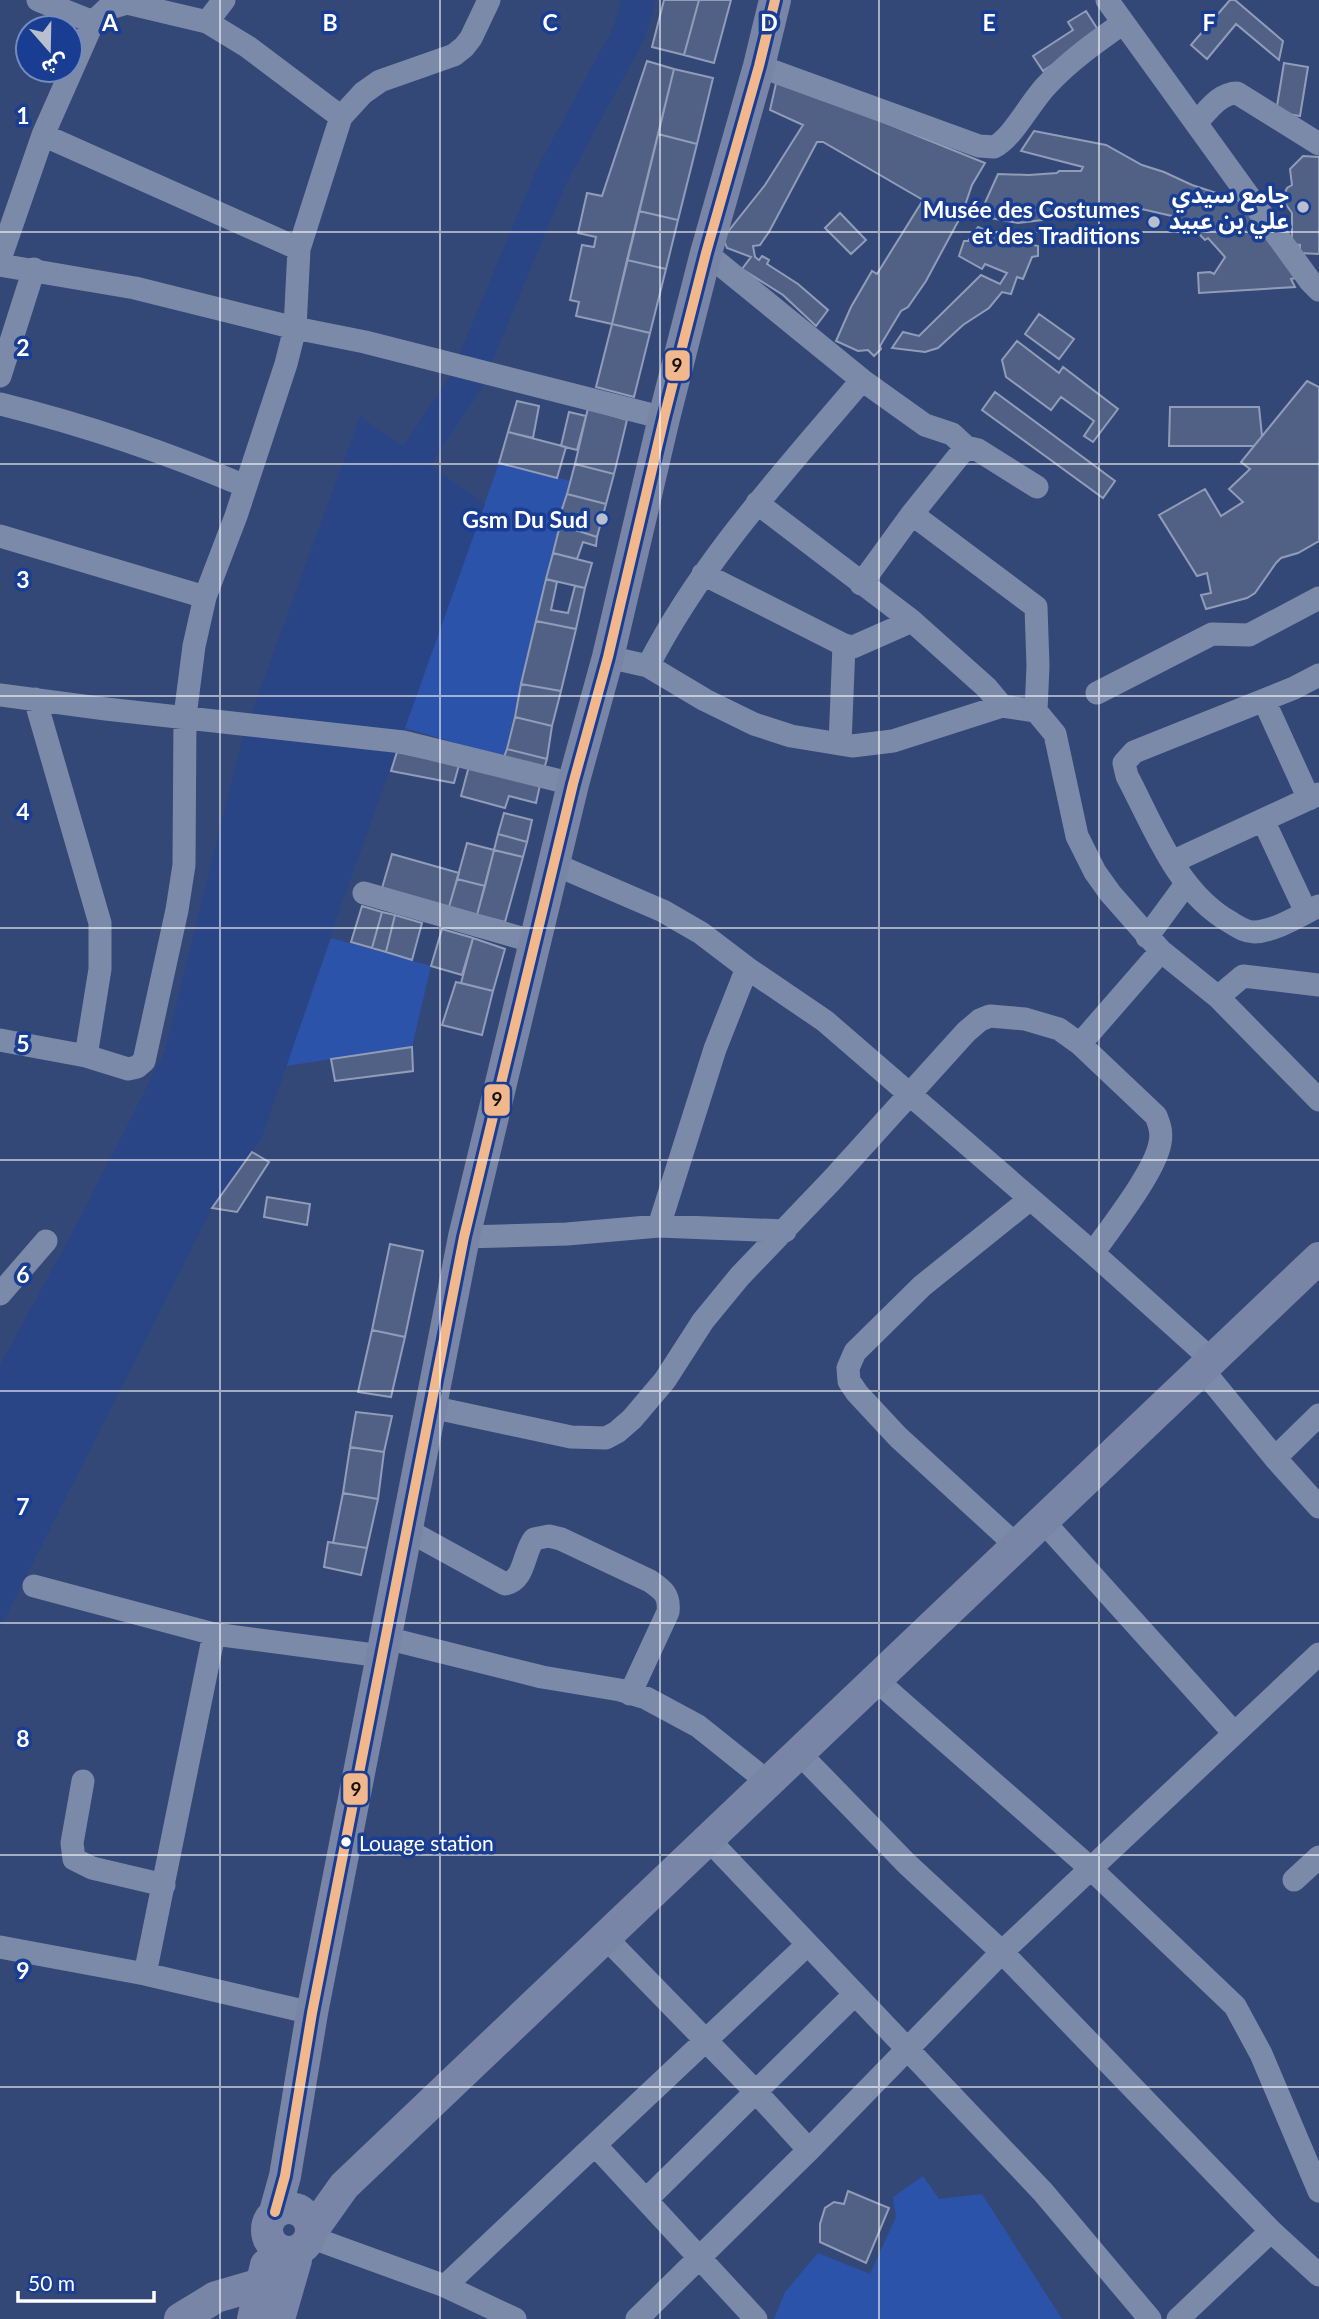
<svg xmlns="http://www.w3.org/2000/svg" width="1319" height="2319" viewBox="0 0 1319 2319" font-family="Lato,'Noto Sans Arabic',sans-serif">
<rect width="100%" height="100%" fill="#344877"/>
<path fill="#2b53aa" d="M 499,463 L 570,481 L 557,523 L 560,525 L 504,757 L 405,728 Z
M 331,938 L 431,966 L 412,1047 L 286,1066 Z
M 923,2176 L 939,2199 L 982,2194 L 1062,2319 L 774,2319 L 785,2292 L 818,2253 L 870,2274 L 896,2217 L 893,2197 Z"/>
<path fill="#2a4585" d="M 360,416 L 485,504 L 341,906 L 262,1138 L 212,1208 L 0,1628 L 0,1365 L 78,1222 L 164,1053 L 243,736 Z"/>
<g fill="none" stroke-linecap="round" stroke-linejoin="round">
<path stroke="#2a4585" stroke-width="33" d="M 398,497 L 411,464 L 465,384 L 551,177 L 629,33 L 639,0"/>
</g>
<path fill="#516186" stroke="#919db8" stroke-width="2" d="M 664,0 L 699,0 L 684,55 L 652,47 Z
M 699,0 L 731,0 L 714,63 L 684,55 Z
M 1230,0 L 1235,0 L 1283,41 L 1279,60 L 1236,24 L 1207,59 L 1191,45 Z
M 1086,11 L 1100,33 L 1043,71 L 1033,56 L 1073,30 L 1068,22 Z
M 647,61 L 674,69 L 612,324 L 576,316 L 579,302 L 570,300 L 582,245 L 594,247 L 596,237 L 578,233 L 587,193 L 602,196 Z
M 1284,63 L 1308,67 L 1300,116 L 1276,112 Z
M 674,69 L 713,78 L 697,144 L 658,134 Z
M 777,79 L 985,163 L 972,185 L 962,214 L 926,281 L 908,307 L 901,311 L 880,346 L 881,349 L 874,356 L 868,350 L 858,351 L 836,341 L 851,307 L 872,271 L 877,274 L 923,200 L 823,142 L 817,142 L 769,232 L 760,245 L 753,246 L 755,257 L 759,260 L 762,256 L 769,260 L 767,264 L 798,284 L 828,310 L 816,326 L 783,295 L 742,269 L 751,257 L 727,248 L 723,238 L 765,185 L 803,125 L 770,110 Z
M 1034,131 L 1106,145 L 1142,165 L 1164,172 L 1192,185 L 1238,200 L 1296,278 L 1291,279 L 1295,287 L 1199,293 L 1198,273 L 1210,272 L 1214,274 L 1225,257 L 1208,238 L 1205,240 L 1195,230 L 1172,216 L 1133,207 L 1097,207 L 1059,218 L 1018,223 L 979,216 L 998,174 L 1029,175 L 1057,173 L 1059,171 L 1081,171 L 1083,167 L 1021,151 Z
M 658,134 L 697,144 L 678,220 L 639,211 Z
M 1303,156 L 1319,157 L 1319,254 L 1300,253 L 1300,245 L 1292,244 L 1292,213 L 1282,199 L 1287,188 L 1292,185 L 1290,169 Z
M 639,211 L 678,220 L 666,269 L 627,260 Z
M 840,213 L 866,240 L 851,254 L 825,228 Z
M 978,227 L 989,232 L 1003,233 L 1004,230 L 1023,235 L 1020,242 L 1038,246 L 1038,256 L 1032,257 L 1023,279 L 1017,277 L 1011,294 L 1002,292 L 989,308 L 963,325 L 938,348 L 925,352 L 892,348 L 903,332 L 919,336 L 981,275 L 1000,284 L 1007,273 L 985,264 L 982,269 L 959,256 L 964,241 L 968,241 Z
M 627,260 L 666,269 L 650,333 L 612,324 Z
M 1039,314 L 1074,339 L 1059,359 L 1025,334 Z
M 612,324 L 650,333 L 634,397 L 596,387 Z
M 1017,341 L 1059,373 L 1063,367 L 1118,409 L 1093,442 L 1084,436 L 1094,421 L 1061,397 L 1051,410 L 1006,377 L 1002,360 Z
M 1307,381 L 1319,387 L 1319,541 L 1298,553 L 1281,558 L 1276,563 L 1255,593 L 1247,598 L 1206,609 L 1201,595 L 1211,593 L 1207,573 L 1197,576 L 1159,515 L 1205,489 L 1221,516 L 1243,502 L 1229,489 L 1250,469 L 1241,462 Z
M 995,392 L 1115,481 L 1103,498 L 982,410 Z
M 517,401 L 539,406 L 533,438 L 508,432 Z
M 1170,407 L 1259,407 L 1262,436 L 1254,446 L 1169,446 Z
M 588,408 L 627,420 L 614,474 L 575,464 Z
M 569,412 L 586,416 L 577,450 L 561,446 Z
M 508,432 L 566,447 L 557,478 L 499,463 Z
M 575,464 L 614,474 L 606,504 L 567,494 Z
M 567,494 L 606,504 L 597,537 L 557,524 Z
M 560,525 L 597,537 L 596,546 L 583,542 L 577,559 L 553,553 Z
M 553,553 L 592,563 L 585,588 L 546,579 Z
M 546,579 L 557,582 L 551,610 L 568,613 L 575,586 L 585,588 L 576,629 L 536,621 Z
M 536,621 L 576,629 L 561,691 L 521,684 Z
M 521,684 L 561,691 L 552,726 L 515,717 Z
M 515,717 L 552,726 L 547,759 L 507,749 Z
M 507,749 L 547,759 L 543,772 L 502,763 Z
M 397,752 L 459,765 L 454,783 L 391,771 Z
M 469,766 L 540,785 L 536,803 L 509,796 L 505,808 L 461,796 Z
M 504,813 L 532,820 L 527,842 L 498,834 Z
M 498,834 L 527,842 L 523,857 L 494,850 Z
M 467,843 L 494,850 L 485,886 L 457,879 Z
M 494,850 L 523,857 L 505,922 L 477,915 Z
M 392,854 L 459,873 L 449,907 L 382,888 Z
M 457,879 L 485,886 L 477,915 L 449,907 Z
M 362,906 L 382,912 L 372,948 L 351,942 Z
M 382,912 L 395,915 L 386,952 L 372,948 Z
M 395,915 L 422,923 L 412,960 L 386,952 Z
M 442,929 L 473,938 L 462,975 L 431,966 Z
M 473,938 L 505,949 L 493,991 L 461,983 Z
M 456,982 L 493,991 L 482,1035 L 442,1025 Z
M 412,1047 L 413,1071 L 335,1081 L 331,1059 Z
M 252,1152 L 269,1162 L 237,1212 L 212,1208 Z
M 267,1197 L 310,1204 L 307,1225 L 264,1217 Z
M 390,1244 L 423,1251 L 405,1337 L 372,1330 Z
M 372,1330 L 405,1337 L 391,1397 L 358,1392 Z
M 356,1412 L 392,1416 L 384,1452 L 350,1447 Z
M 350,1447 L 384,1452 L 378,1499 L 343,1493 Z
M 343,1493 L 378,1499 L 367,1548 L 333,1543 Z
M 328,1542 L 367,1548 L 361,1575 L 324,1567 Z
M 848,2191 L 889,2208 L 866,2263 L 820,2242 L 820,2224 L 825,2208 L 834,2202 L 844,2204 Z"/>
<g fill="none" stroke-linecap="round" stroke-linejoin="round">
<path stroke="#7c8aaa" stroke-width="23" d="M 38,0 L 93,22
M 1107,0 L 1310,281 L 1319,290
M 207,22 L 224,0
M 759,66 L 979,146 L 994,147 C 1012,139 1031,101 1047,85 C 1069,61 1096,42 1123,23
M 1196,123 C 1207,112 1219,93 1237,93 L 1319,144
M 43,135 L 299,249
M 0,259 L 43,135 L 93,22 L 107,9 L 127,3 L 207,22 L 248,47 L 341,117
M 0,265 L 135,288 L 295,328 L 365,342 L 664,418
M 0,376 L 34,269
M 862,380 L 925,425 L 952,434 L 966,447 L 912,514
M 0,404 C 85,425 165,452 245,486
M 966,447 L 978,450 L 1037,487
M 757,503 L 912,621 L 987,688 L 1002,706
M 0,536 L 205,597
M 703,574 L 844,645 L 853,647 L 912,621
M 861,584 L 912,514 L 1036,607 L 1038,666 L 1036,711
M 608,657 L 648,666 C 703,559 785,471 862,380 L 706,253
M 648,666 L 705,700 L 754,724 L 791,736 L 852,746 L 893,741 L 1002,706 L 1036,711 L 1055,734 L 1077,836 L 1095,872 L 1110,893 L 1161,951 L 1218,997 L 1319,1100
M 1319,675 L 1294,688 L 1134,752 L 1124,763 L 1127,776 C 1154,827 1177,892 1230,922 C 1238,927 1245,932 1254,932 C 1276,931 1300,915 1319,906
M 1097,693 L 1212,634 L 1249,635 L 1319,598
M 0,695 L 106,709 L 403,742 L 573,784
M 35,699 L 100,923 L 100,969 L 86,1056
M 1264,700 L 1309,799
M 840,744 L 844,645
M 1263,820 L 1306,912
M 1172,862 L 1319,794
M 554,864 L 663,911 L 701,933 L 747,968 L 825,1021 L 1093,1253 L 1212,1360
M 364,893 L 535,942
M 1147,937 L 1186,884
M 1218,997 L 1243,976 L 1319,985
M 0,1040 L 86,1056 L 128,1069 L 137,1067 L 144,1061 L 177,910 L 184,865 L 185,716 L 194,646 L 205,597 L 236,516 L 286,364 L 295,328 L 299,249 L 341,117 L 363,93 L 380,81 L 454,55 L 464,47 L 471,38 L 489,0
M 1080,1044 L 1161,951
M 659,1226 L 715,1049 L 747,968
M 464,1237 L 567,1234 L 659,1226 L 785,1231
M 0,1294 L 46,1241
M 1202,1369 L 1275,1458 L 1319,1507
M 431,1407 L 571,1437 L 606,1438 L 617,1432 L 632,1419 L 665,1380 L 703,1321 L 740,1276 L 832,1180 L 966,1032 L 980,1020 L 990,1016 L 1025,1019 L 1059,1029 L 1080,1044 L 1156,1116 C 1160,1126 1162,1133 1160,1143 C 1155,1172 1111,1227 1093,1253
M 1275,1458 L 1319,1415
M 1043,1521 L 1234,1733
M 407,1530 L 505,1584 C 525,1581 523,1553 534,1539 L 549,1536 L 561,1539 L 650,1581 C 663,1590 670,1595 668,1612 L 630,1694
M 1017,1546 L 898,1437 L 857,1393 L 849,1381 L 848,1368 L 855,1352 L 922,1286 L 1029,1200
M 34,1586 L 214,1634 L 382,1656
M 386,1638 L 542,1677 L 620,1690 L 646,1698 L 698,1726 L 768,1782
M 876,1680 L 1089,1867 L 1235,2006 L 1261,2054 L 1319,2191
M 799,1753 L 907,1864 L 1002,1952 L 1271,2231 L 1319,2275
M 83,1781 L 72,1843 L 74,1859 L 92,1868 L 164,1885
M 708,1839 L 1043,2192 L 1150,2319
M 1294,1880 L 1319,1857
M 605,1937 L 756,2092 L 809,2150
M 0,1947 L 145,1974 L 312,2013
M 145,1974 L 214,1634
M 596,2146 L 756,2319
M 647,2199 L 855,1994
M 310,2237 L 445,2286 L 515,2319
M 445,2286 L 807,1945
M 637,2319 L 809,2150 L 1002,1952 L 1319,1654
M 1178,2319 L 1271,2231"/>
<path stroke="#7885a6" stroke-width="32" d="M267 2230a22 22 0 1 1 44 0a22 22 0 1 1-44 0Z
M 275,2212 L 285,2176 L 312,2013 L 464,1237 L 573,784 L 608,657 L 664,418 L 706,253 L 759,66 L 775,0
M 312,2231 L 344,2186 L 1319,1258
M 180,2319 L 216,2297 L 278,2279 L 292,2269
M 253,2319 L 266,2265
M 279,2319 L 296,2260"/>
<defs>
<path id="bus-1" d="M 275,2212 L 285,2176 L 312,2013 L 464,1237 L 573,784 L 608,657 L 664,418 L 706,253 L 759,66 L 775,0"/>
</defs>
<use href="#bus-1" stroke="#183d93" stroke-width="16"/>
<use href="#bus-1" stroke="#f1b78d" stroke-width="10"/>
</g>
<path fill="none" stroke="#fff" stroke-width="2" stroke-opacity="0.55" d="M 220,0 L 220,2319M 440,0 L 440,2319M 660,0 L 660,2319M 879,0 L 879,2319M 1099,0 L 1099,2319M 0,232 L 1319,232M 0,464 L 1319,464M 0,696 L 1319,696M 0,928 L 1319,928M 0,1160 L 1319,1160M 0,1391 L 1319,1391M 0,1623 L 1319,1623M 0,1855 L 1319,1855M 0,2087 L 1319,2087"/>
<g fill="#b8bfcf" stroke="#183d93" stroke-width="2.5">
<circle cx="1303" cy="207" r="7"/>
<circle cx="1154" cy="222" r="7"/>
<circle cx="602" cy="519" r="7"/>
</g>
<circle fill="#fff" stroke="#183d93" stroke-width="2.5" cx="346" cy="1842" r="6"/>
<g text-anchor="middle" dominant-baseline="central" stroke-width="7" stroke-linejoin="round" paint-order="stroke">
<g font-size="21" fill="#fff" stroke="#183d93" text-anchor="start">
<text x="359" y="1842">Louage station</text>
</g>
<g font-size="23" font-weight="bold" fill="#fff" stroke="#183d93" text-anchor="end">
<text x="1289" y="194">جامع سيدي<tspan x="1289" dy="26">علي بن عبيد</tspan></text>
<text x="1140" y="209">Musée des Costumes<tspan x="1140" dy="26">et des Traditions</tspan></text>
<text x="588" y="519">Gsm Du Sud</text>
</g>
</g>
<g font-size="23" text-anchor="middle" font-weight="bold" fill="#fff" stroke="#183d93" stroke-width="7" stroke-linejoin="round" paint-order="stroke">
<text x="110" y="31">A</text>
<text x="330" y="31">B</text>
<text x="550" y="31">C</text>
<text x="769" y="31">D</text>
<text x="989" y="31">E</text>
<text x="1209" y="31">F</text>
<text x="23" y="124">1</text>
<text x="23" y="356">2</text>
<text x="23" y="588">3</text>
<text x="23" y="820">4</text>
<text x="23" y="1052">5</text>
<text x="23" y="1283">6</text>
<text x="23" y="1515">7</text>
<text x="23" y="1747">8</text>
<text x="23" y="1979">9</text>
</g>
<g stroke="#183d93" stroke-width="2.5">
<rect x="664" y="349" width="27" height="33" rx="7" fill="#f1b78d"/>
<rect x="483" y="1083" width="28" height="34" rx="7" fill="#f1b78d"/>
<rect x="342" y="1772" width="27" height="34" rx="7" fill="#f1b78d"/>
</g>
<g font-size="19" text-anchor="middle" font-weight="bold" fill="#111">
<text x="677" y="372">9</text>
<text x="497" y="1106">9</text>
<text x="356" y="1796">9</text>
</g>
<g transform="translate(49 49) rotate(160)"><circle r="33" fill="#183d93" stroke="#748bbe" stroke-width="2"/>
<path d="M0-5L12 26L0 18L-12 26Z" fill="#b8bfcf"/>
<text y="-10" font-size="19" font-weight="bold" text-anchor="middle" fill="#ffffff">ش</text>
</g>
<path d="M18 2291v10h136v-10" fill="none" stroke="#ffffff" stroke-width="3.5"/>
<text x="28" y="2291" font-size="21" fill="#ffffff" stroke="#183d93" stroke-width="5" paint-order="stroke">50 m</text>
</svg>
